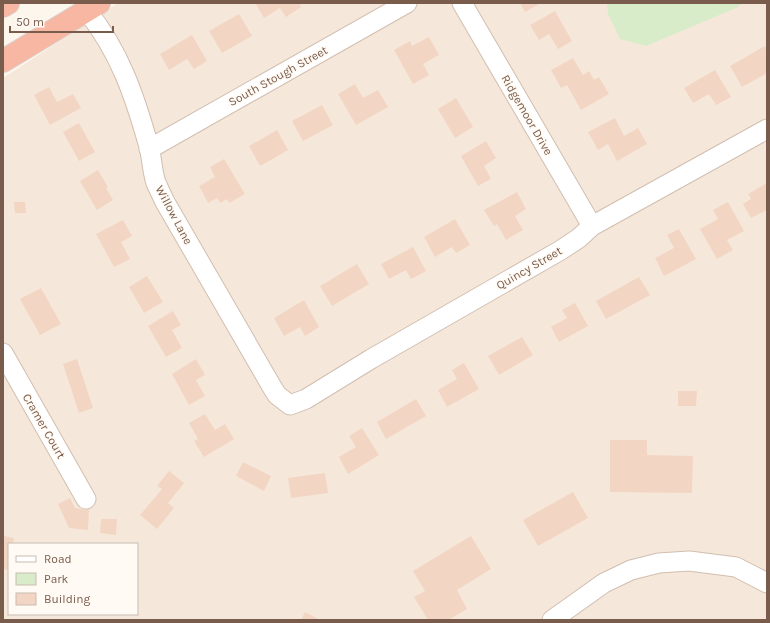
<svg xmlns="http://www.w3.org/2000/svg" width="770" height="623" viewBox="0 0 770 623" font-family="Karla,sans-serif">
<rect width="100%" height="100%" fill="#fdf6ec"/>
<path fill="#f5e8da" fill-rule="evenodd" d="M 118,3 L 767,3 L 767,620 L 3,620 L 3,78 ZM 9,544 L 137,544 L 137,614 L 9,614 Z"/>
<path fill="#d8ecc9" d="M 607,3 L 743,3 L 736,8 L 646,46 L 620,39 L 608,14 Z"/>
<path fill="#f3d5c3" d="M 255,3 L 299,3 L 301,7 L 286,17 L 280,8 L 264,18 Z
M 520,3 L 541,3 L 525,12 Z
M 555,11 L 572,41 L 558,49 L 549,34 L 539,40 L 530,25 Z
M 239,14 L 252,36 L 222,53 L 209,31 Z
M 192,35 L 207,61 L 194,69 L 187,59 L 169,70 L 160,54 Z
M 429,37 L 439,55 L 423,64 L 429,75 L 413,84 L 394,50 L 410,41 L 412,46 Z
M 765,46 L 767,50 L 767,73 L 742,87 L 730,66 Z
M 573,58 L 583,75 L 589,71 L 594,80 L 599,77 L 609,94 L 581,110 L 567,85 L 561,88 L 551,70 Z
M 715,70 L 731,97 L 716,105 L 709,94 L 693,103 L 684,88 Z
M 355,84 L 363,98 L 378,90 L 388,107 L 356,125 L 338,94 Z
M 49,87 L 57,102 L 73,94 L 81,108 L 50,125 L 34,95 Z
M 456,98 L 473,127 L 455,138 L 438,109 Z
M 322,105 L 333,125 L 303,141 L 292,121 Z
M 615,118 L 624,136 L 638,128 L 647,144 L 617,161 L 608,144 L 598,150 L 588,132 Z
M 79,123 L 95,152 L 79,161 L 63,132 Z
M 277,130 L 288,150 L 260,166 L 249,146 Z
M 486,141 L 496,158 L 484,166 L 491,179 L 478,186 L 461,156 Z
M 224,159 L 245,194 L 229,203 L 227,199 L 220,203 L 217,198 L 208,203 L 199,186 L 215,177 L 210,167 Z
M 98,170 L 108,187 L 106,188 L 113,200 L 97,210 L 80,181 Z
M 767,183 L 767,210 L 751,218 L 743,204 L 751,199 L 748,194 Z
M 517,192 L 526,209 L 515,216 L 523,230 L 506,240 L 497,224 L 494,226 L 484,210 Z
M 14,202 L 25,202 L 26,213 L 15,213 Z
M 728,202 L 744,231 L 727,240 L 733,250 L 717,259 L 700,229 L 718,219 L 713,210 Z
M 455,219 L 470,245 L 456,253 L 452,247 L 435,257 L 424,237 Z
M 123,220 L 132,236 L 121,242 L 130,259 L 114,267 L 96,234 Z
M 679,229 L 696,259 L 664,276 L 655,258 L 674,248 L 667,235 Z
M 413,247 L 426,271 L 411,279 L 406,270 L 389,279 L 381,264 Z
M 357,264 L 369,284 L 332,306 L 320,286 Z
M 147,276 L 163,302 L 144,313 L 129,287 Z
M 639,277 L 650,295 L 606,319 L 596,301 Z
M 41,288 L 61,324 L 40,335 L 20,299 Z
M 304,300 L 319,327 L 305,336 L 300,327 L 284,336 L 274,318 Z
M 575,303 L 588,326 L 559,342 L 551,327 L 567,318 L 562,310 Z
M 173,311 L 181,325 L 172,330 L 182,348 L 166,357 L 148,326 Z
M 522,337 L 533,355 L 499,375 L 488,356 Z
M 77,359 L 93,408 L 79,413 L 63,364 Z
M 196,359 L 205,375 L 196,380 L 205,396 L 189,405 L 172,374 Z
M 464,363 L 479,389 L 447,407 L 438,390 L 457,379 L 452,370 Z
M 678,391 L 697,391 L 696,406 L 678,406 Z
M 416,399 L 426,416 L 386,439 L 377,422 Z
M 205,414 L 215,430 L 225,424 L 234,439 L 204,457 L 194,441 L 198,439 L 189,423 Z
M 362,428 L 379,455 L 348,474 L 339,457 L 356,447 L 349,436 Z
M 610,440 L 647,440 L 647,455 L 693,456 L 692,493 L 610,492 Z
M 243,462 L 271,476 L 264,491 L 236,476 Z
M 169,471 L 184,483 L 168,503 L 174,508 L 157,529 L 140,515 L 162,489 L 157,486 Z
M 325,473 L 328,493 L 291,498 L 288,478 Z
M 573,492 L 588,518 L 538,546 L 523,520 Z
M 70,498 L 75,508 L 89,510 L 88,530 L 69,528 L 58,504 Z
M 101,519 L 117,519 L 116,535 L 100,533 Z
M 3,536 L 14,538 L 13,544 L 9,544 L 9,570 L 3,569 Z
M 471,536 L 491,569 L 457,590 L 467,609 L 448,620 L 428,620 L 414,597 L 425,591 L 413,571 Z
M 305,612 L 320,620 L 301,620 Z"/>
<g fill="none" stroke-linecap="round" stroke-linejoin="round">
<defs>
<path id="minor" d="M 462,3 L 592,226
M 87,11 C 120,52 135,97 149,147 C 152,158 152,171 156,183 C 159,189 162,196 165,202 L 272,387 L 277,395 L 290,405 L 306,399 L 371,359 L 561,250 L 579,238 L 592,226 L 767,129
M 149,149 L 407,3
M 3,353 L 86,499
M 552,620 L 604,583 L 631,570 L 659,563 L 689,561 L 736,567 L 767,583"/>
<path id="highway" d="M 3,6 L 8,3
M 3,61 L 99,3"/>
</defs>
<use href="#minor" stroke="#d1beb0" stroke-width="21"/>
<use href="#highway" stroke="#dad1cd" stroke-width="24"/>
<use href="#minor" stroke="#fff" stroke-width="19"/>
<use href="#highway" stroke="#f7b7a3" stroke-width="22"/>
</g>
<g text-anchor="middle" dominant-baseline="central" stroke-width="3" stroke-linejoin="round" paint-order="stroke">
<g font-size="12" fill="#7a5c4d" stroke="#fffaf3">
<text transform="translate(278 76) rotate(-29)">South Stough Street</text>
<text transform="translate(527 115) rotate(60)">Ridgemoor Drive</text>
<text transform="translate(174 215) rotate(62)">Willow Lane</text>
<text transform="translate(529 268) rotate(-30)">Quincy Street</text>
<text transform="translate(44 426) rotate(60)">Cramer Court</text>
</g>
</g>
<rect width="770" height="623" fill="none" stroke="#7a5c4d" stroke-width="8"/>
<rect x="8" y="543" width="130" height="72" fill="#fffaf3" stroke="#cabbb1"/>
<rect x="16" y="556" width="20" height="6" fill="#ffffff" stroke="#cabbb1"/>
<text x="44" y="563" font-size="12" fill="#7a5c4d">Road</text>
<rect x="16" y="573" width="20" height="12" fill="#d8ecc9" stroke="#cabbb1"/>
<text x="44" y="583" font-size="12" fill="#7a5c4d">Park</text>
<rect x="16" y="593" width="20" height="12" fill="#f3d5c3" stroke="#cabbb1"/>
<text x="44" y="603" font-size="12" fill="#7a5c4d">Building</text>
<path d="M10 26v6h103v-6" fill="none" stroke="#7a5c4d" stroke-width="2"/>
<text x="16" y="26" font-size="12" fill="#7a5c4d" stroke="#fffaf3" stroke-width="3" paint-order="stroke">50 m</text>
</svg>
